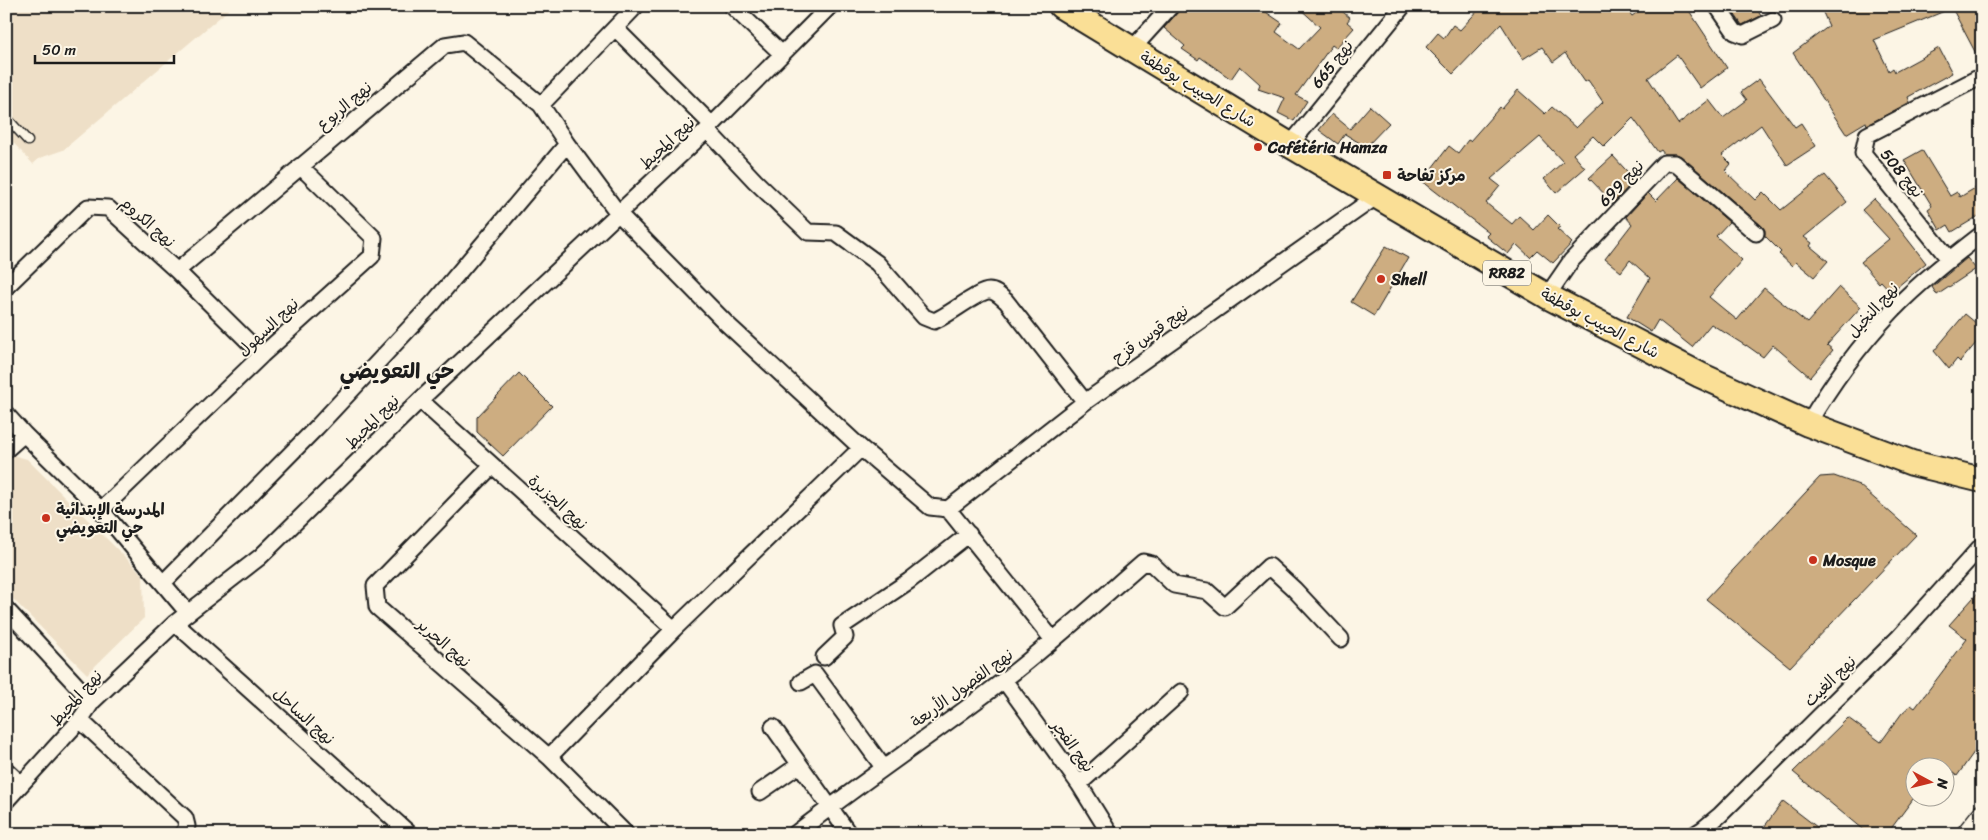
<svg xmlns="http://www.w3.org/2000/svg" width="1988" height="840" viewBox="0 0 1988 840" font-family="Sriracha,'Playpen Sans Arabic',sans-serif">
<rect width="100%" height="100%" fill="#fcf5e5"/>
<filter id="ink" filterUnits="userSpaceOnUse"><feTurbulence type="fractalNoise" baseFrequency=".02" numOctaves="2"/><feDisplacementMap in="SourceGraphic" scale="10" xChannelSelector="R" yChannelSelector="G"/><feConvolveMatrix kernelMatrix="1 2 1 2 8 2 1 2 1" color-interpolation-filters="sRGB"/></filter>
<g filter="url(#ink)">
<path fill="#eedfc7" d="M 6,6 L 233,6 L 63,150 L 40,158 L 33,164 L 6,135 Z
M 12,455 L 27,459 L 143,575 L 144,618 L 87,674 L 6,592 L 6,460 Z"/>
<path fill="#cdad81" stroke="#1c1c1c" d="M 1180,6 L 1257,6 L 1282,23 L 1276,32 L 1299,49 L 1320,27 L 1297,6 L 1336,6 L 1350,18 L 1347,22 L 1354,28 L 1336,48 L 1332,45 L 1296,95 L 1307,101 L 1294,121 L 1278,113 L 1285,98 L 1258,89 L 1260,84 L 1240,66 L 1231,79 L 1200,57 L 1198,60 L 1182,49 L 1185,46 L 1164,28 L 1178,12 Z
M 1482,6 L 1624,6 L 1632,16 L 1646,6 L 1686,6 L 1727,68 L 1700,88 L 1677,55 L 1648,78 L 1678,124 L 1709,100 L 1723,118 L 1747,100 L 1741,92 L 1759,79 L 1795,127 L 1801,123 L 1816,146 L 1787,165 L 1761,125 L 1722,155 L 1731,164 L 1725,171 L 1755,200 L 1763,192 L 1781,210 L 1825,175 L 1847,202 L 1804,237 L 1812,243 L 1810,246 L 1828,261 L 1814,277 L 1796,262 L 1792,266 L 1779,254 L 1781,252 L 1765,236 L 1765,230 L 1762,226 L 1681,156 L 1675,154 L 1664,154 L 1661,150 L 1658,152 L 1633,118 L 1604,147 L 1593,136 L 1573,154 L 1585,168 L 1556,193 L 1544,179 L 1563,162 L 1540,137 L 1491,179 L 1500,186 L 1486,203 L 1512,224 L 1519,216 L 1534,230 L 1548,215 L 1560,227 L 1557,229 L 1572,243 L 1553,263 L 1537,250 L 1530,257 L 1516,244 L 1508,254 L 1486,236 L 1489,233 L 1422,181 L 1449,146 L 1458,153 L 1468,140 L 1470,141 L 1500,107 L 1502,109 L 1518,90 L 1545,114 L 1552,107 L 1576,128 L 1603,102 L 1588,80 L 1585,82 L 1565,53 L 1553,62 L 1542,47 L 1523,59 L 1501,24 L 1453,74 L 1426,47 L 1438,33 L 1444,38 L 1453,25 L 1460,30 Z
M 1736,6 L 1755,6 L 1761,16 L 1742,25 L 1731,9 Z
M 1820,6 L 1982,6 L 1982,65 L 1952,8 L 1874,40 L 1889,71 L 1893,68 L 1895,72 L 1939,48 L 1952,73 L 1908,97 L 1910,102 L 1867,125 L 1866,122 L 1846,134 L 1793,53 L 1829,26 Z
M 1370,106 L 1389,123 L 1366,147 L 1345,134 L 1338,144 L 1319,130 L 1332,114 L 1350,129 Z
M 1922,150 L 1950,196 L 1957,192 L 1960,197 L 1982,184 L 1982,214 L 1952,232 L 1948,225 L 1940,230 L 1928,209 L 1932,206 L 1904,160 Z
M 1613,156 L 1635,180 L 1613,203 L 1589,178 Z
M 1678,178 L 1729,222 L 1716,236 L 1742,260 L 1709,297 L 1737,320 L 1764,288 L 1807,323 L 1839,287 L 1861,307 L 1827,345 L 1833,350 L 1810,377 L 1773,345 L 1763,357 L 1746,345 L 1746,346 L 1711,324 L 1692,347 L 1658,320 L 1651,332 L 1627,317 L 1650,278 L 1630,260 L 1621,272 L 1605,259 L 1632,224 L 1626,217 L 1648,193 L 1656,201 Z
M 1874,199 L 1888,214 L 1926,263 L 1891,292 L 1881,281 L 1879,283 L 1861,262 L 1889,239 L 1862,210 Z
M 1386,246 L 1408,258 L 1374,316 L 1351,302 Z
M 1967,258 L 1976,269 L 1937,295 L 1932,287 Z
M 1965,314 L 1982,328 L 1982,336 L 1960,362 L 1957,359 L 1949,369 L 1934,351 Z
M 519,373 L 552,406 L 503,456 L 477,432 L 477,417 Z
M 1834,476 L 1859,485 L 1916,535 L 1790,667 L 1706,599 L 1820,477 Z
M 1982,588 L 1982,741 L 1957,776 L 1946,768 L 1916,768 L 1916,795 L 1887,834 L 1868,834 L 1793,772 L 1848,718 L 1881,742 L 1902,713 L 1911,705 L 1915,708 L 1967,639 L 1949,625 Z
M 1783,801 L 1826,834 L 1759,834 Z"/>
<g fill="none" stroke-linecap="round" stroke-linejoin="round">
<defs>
<path id="service" d="M 6,117 L 28,141"/>
<path id="minor" d="M 732,6 L 782,54
M 1717,6 L 1735,32 L 1743,35 L 1773,20
M 615,28 L 712,125
M 1132,49 L 1171,6
M 541,105 L 636,6
M 707,130 L 755,181 L 808,232 L 836,233 L 877,263 L 924,317 L 934,321 C 948,316 978,291 989,291 C 996,291 1001,297 1006,301 L 1085,402
M 1290,145 L 1403,6
M 1949,259 L 1863,153 L 1867,135 L 1982,76
M 177,271 L 445,45 L 464,42 L 541,105 L 567,144 L 618,213 L 727,324 L 861,448 L 930,507 L 948,509 L 1053,640
M 6,287 L 88,207 L 108,208 L 177,271 L 262,355
M 1547,296 L 1571,261 L 1664,163 L 1675,163 L 1756,233
M 420,400 L 674,629
M 6,414 L 24,434 L 101,510 L 188,613
M 1808,424 C 1831,384 1860,345 1892,311 C 1919,283 1951,258 1982,234
M 6,450 L 24,434
M 492,466 L 375,586 L 377,607 L 549,757 L 626,834
M 948,509 L 1085,402 L 1377,196
M 101,510 L 262,355 L 372,256 L 374,238 L 300,166
M 164,582 L 317,427 L 434,302 L 567,144
M 6,609 L 92,702
M 175,623 L 410,834
M 824,657 L 845,637 L 842,626 L 909,581 L 969,534
M 1004,680 L 1079,784 L 1110,834
M 801,682 L 815,674 L 883,767
M 80,720 L 185,818 L 187,826 L 183,834
M 773,727 L 849,834
M 549,757 L 674,629 L 861,448
M 6,770 L 21,784
M 1079,784 L 1181,692
M 760,792 L 799,765
M 6,801 L 80,720 L 92,702 L 175,623 L 260,557 L 420,400 L 707,130 L 830,6
M 795,834 C 863,781 935,733 1004,680 C 1052,643 1097,602 1143,562 L 1152,564 L 1174,585 L 1207,591 L 1225,607 L 1269,566 L 1294,589 L 1341,639
M 1695,834 L 1703,829 L 1720,815 L 1899,637 L 1982,545"/>
<path id="tertiary" d="M 1966,834 L 1982,814"/>
<path id="primary" d="M 1061,6 L 1290,145 L 1547,296 L 1700,375 L 1808,424 L 1912,463 L 1982,480"/>
</defs>
<use href="#service" stroke="#1c1c1c" stroke-width="11"/>
<use href="#minor" stroke="#1c1c1c" stroke-width="19"/>
<use href="#tertiary" stroke="#1c1c1c" stroke-width="22"/>
<use href="#primary" stroke="#1c1c1c" stroke-width="28"/>
<use href="#service" stroke="#fcf5e5" stroke-width="8"/>
<use href="#minor" stroke="#fcf5e5" stroke-width="15"/>
<use href="#tertiary" stroke="#fcf5e5" stroke-width="19"/>
<use href="#primary" stroke="#fadf96" stroke-width="24"/>
</g>
</g>
<g fill="#c8321e" stroke="#fcf5e5" stroke-width="2">
<circle cx="1258" cy="147" r="5"/>
<rect x="1382" y="170" width="10" height="10" rx="2.5"/>
<circle cx="1381" cy="279" r="5"/>
<circle cx="46" cy="518" r="5"/>
<circle cx="1813" cy="560" r="5"/>
</g>
<g text-anchor="middle" dominant-baseline="central" stroke-width="4" stroke-linejoin="round" paint-order="stroke">
<rect fill="#fcf5e5" stroke="#5f5d58" stroke-width="1" x="1483" y="260.5" width="48" height="25" rx="4"/>
<g font-size="15" font-weight="bold" fill="#1c1c1c">
<text x="1507" y="273">RR82</text>
</g>
<g font-size="16" fill="#1c1c1c" stroke="#fcf5e5">
<text transform="translate(1332 64) rotate(-51)">نهج 665</text>
<text transform="translate(1198 89) rotate(31)">شارع الحبيب بوقطفة</text>
<text transform="translate(344 106) rotate(-40)">نهج الربوع</text>
<text transform="translate(667 143) rotate(-43)">نهج المحيط</text>
<text transform="translate(1902 173) rotate(51)">نهج 508</text>
<text transform="translate(1621 183) rotate(-46)">نهج 699</text>
<text transform="translate(148 222) rotate(42)">نهج الكروم</text>
<text transform="translate(1873 310) rotate(-48)">نهج النخيل</text>
<text transform="translate(1600 323) rotate(28)">شارع الحبيب بوقطفة</text>
<text transform="translate(268 327) rotate(-43)">نهج السهول</text>
<text transform="translate(1150 334) rotate(-35)">نهج قوس قزح</text>
<text transform="translate(372 422) rotate(-45)">نهج المحيط</text>
<text transform="translate(558 502) rotate(42)">نهج الجزيرة</text>
<text transform="translate(444 643) rotate(41)">نهج الحرير</text>
<text transform="translate(1830 681) rotate(-44)">نهج الغيث</text>
<text transform="translate(962 688) rotate(-36)">نهج الفصول الأربعة</text>
<text transform="translate(76 698) rotate(-48)">نهج المحيط</text>
<text transform="translate(304 716) rotate(42)">نهج الساحل</text>
<text transform="translate(1073 746) rotate(54)">نهج الفجر</text>
</g>
<g font-size="16" font-weight="bold" fill="#1c1c1c" stroke="#fcf5e5" text-anchor="start">
<text x="1268" y="147">Cafétéria Hamza</text>
<text x="1397" y="175">مركز تفاحة</text>
<text x="1391" y="279">Shell</text>
<text x="56" y="509">المدرسة الإبتدائية<tspan x="56" dy="18">حي التعويضي</tspan></text>
<text x="1823" y="560">Mosque</text>
</g>
<g font-size="21" font-weight="bold" fill="#1c1c1c" stroke="#fcf5e5">
<text x="397" y="371">حي التعويضي</text>
</g>
</g>
<rect width="1988" height="840" fill="none" stroke="#fcf5e5" stroke-width="25"/>
<rect x="12" y="12" width="1963" height="815" fill="none" stroke="#1c1c1c" stroke-width="2" filter="url(#ink)"/>
<g transform="translate(1930 782) rotate(97)"><circle r="24" fill="#fcf5e5" stroke="#a29e95"/>
<path d="M0-4L9 19L0 12L-9 19Z" fill="#c8321e"/>
<text y="-8" font-size="14" font-weight="bold" text-anchor="middle" fill="#1c1c1c">N</text>
</g>
<path d="M35 55v8h139v-8" fill="none" stroke="#1c1c1c" stroke-width="2.5"/>
<text x="42" y="55" font-size="15" fill="#1c1c1c" stroke="#fcf5e5" stroke-width="4" paint-order="stroke">50 m</text>
</svg>
